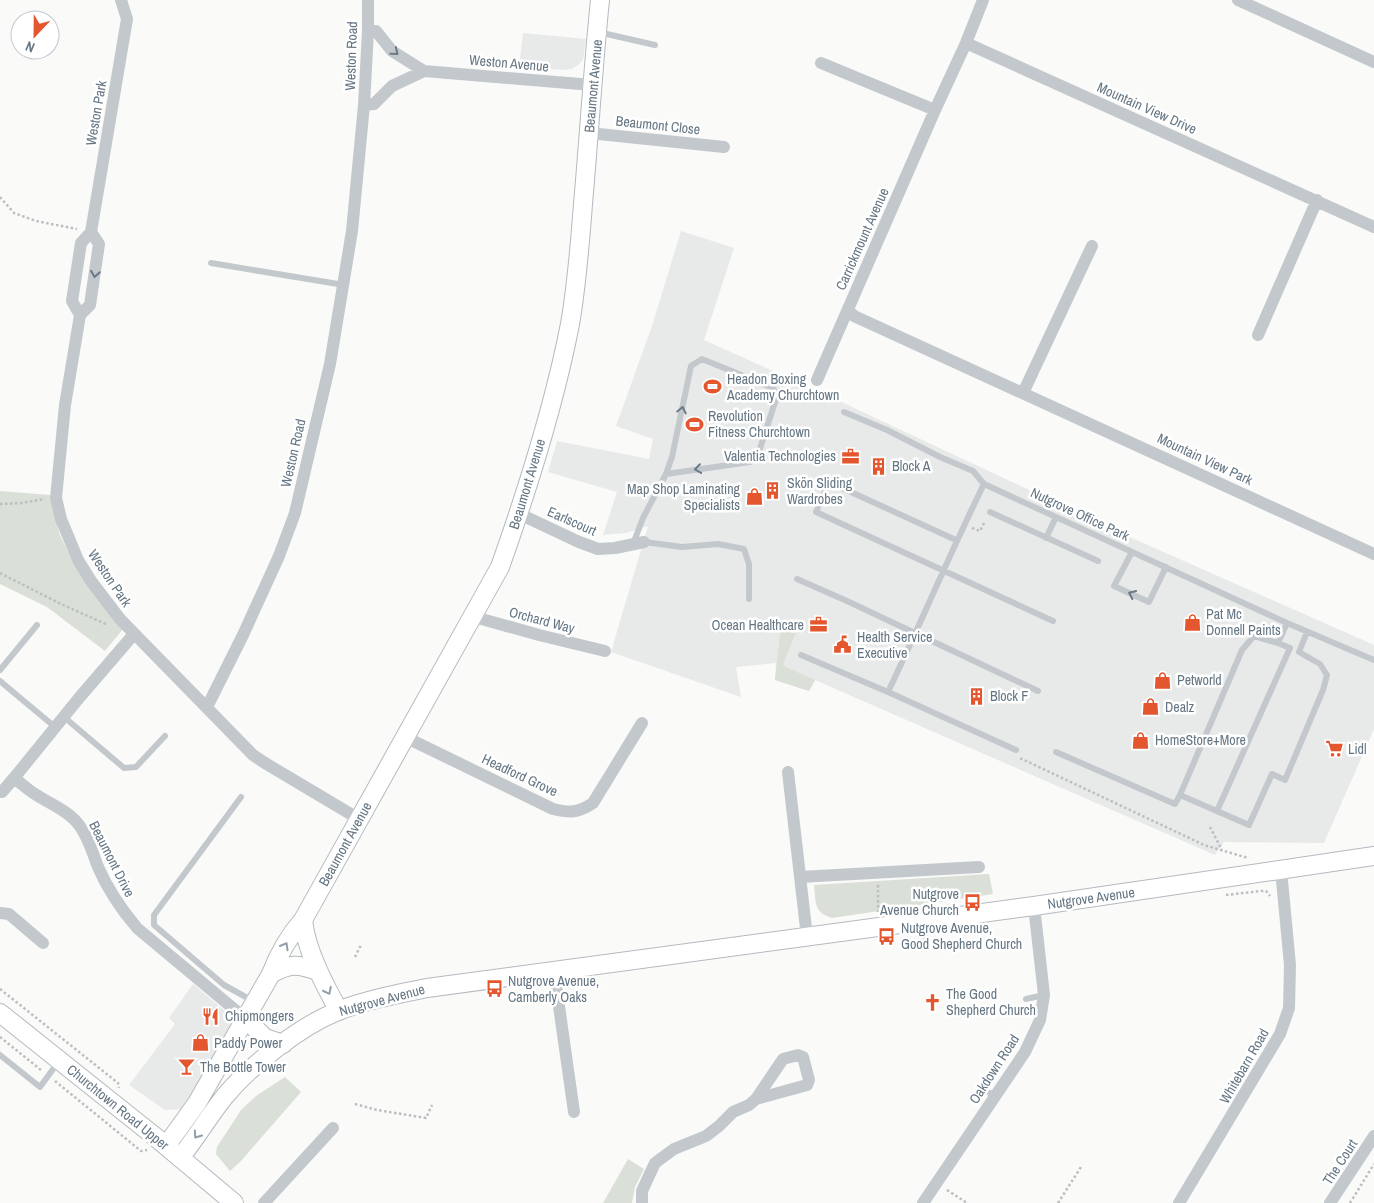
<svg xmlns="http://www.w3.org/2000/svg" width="1374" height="1203" viewBox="0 0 1374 1203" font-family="'Archivo Narrow',sans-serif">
<rect width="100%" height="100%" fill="#fafaf8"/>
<path fill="#e8e9e9" d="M 523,33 L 586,39 L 583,60 L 578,65 L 572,69 L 566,70 L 519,67 Z
M 681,231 L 734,248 L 704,340 L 835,399 L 1123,534 L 1374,645 L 1374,729 L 1324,843 L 1224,842 L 1215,855 L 815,680 L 809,691 L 775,680 L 776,663 L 736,667 L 741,697 L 611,652 L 648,526 L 626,533 L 603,535 L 617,492 L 548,472 L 557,441 L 649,459 L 653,439 L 616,426 L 652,326 Z
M 193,984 L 237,1021 L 184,1109 L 165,1110 L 129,1085 L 175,1024 L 169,1018 Z"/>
<path fill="#dadfd7" d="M 0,491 L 50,495 L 53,511 L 60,535 L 74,565 L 123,629 L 105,651 L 47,607 L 0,584 Z
M 781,626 L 796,632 L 783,664 L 786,667 L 815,680 L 809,691 L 775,680 Z
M 989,874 L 993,894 L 832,918 C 813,912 816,902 814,885 Z
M 285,1077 L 301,1092 L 241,1161 L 230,1171 L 216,1154 L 217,1147 L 241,1110 L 256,1096 Z
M 628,1159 L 644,1169 L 635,1187 L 632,1203 L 603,1203 Z"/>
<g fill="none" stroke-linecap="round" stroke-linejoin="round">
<defs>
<path id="secondary" d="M 303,920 C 306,950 324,984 339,1011
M 271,974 C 290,963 298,964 318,971
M 0,1013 L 153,1135 L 234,1203
M 246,1019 L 265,1038 L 283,1044
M 166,1146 L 197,1103 L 271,974 C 279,953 288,937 303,920 L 500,567 C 528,488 554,407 570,324 C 577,284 580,244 583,204 C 589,136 593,68 600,0
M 180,1158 C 196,1138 209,1116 225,1096 C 252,1064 299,1027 338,1011 C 366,1000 397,994 427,988 L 1034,906 L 1374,856"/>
</defs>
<use href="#secondary" stroke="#b3babf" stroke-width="20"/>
<path stroke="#bbbfc2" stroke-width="2.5" stroke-dasharray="2.5 2.5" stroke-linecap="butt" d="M 0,197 L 14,213 L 36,221 L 77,229
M 0,504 L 21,503 L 45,499
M 972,528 L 980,531 L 985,521
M 0,573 L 61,604 L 108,625
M 1020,759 L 1022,759 L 1204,845 L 1248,858
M 1210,827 L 1222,850
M 878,885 L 878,912
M 1226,895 L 1261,891 L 1266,891 L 1270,896
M 355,957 L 361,945
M 0,989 L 118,1083 L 119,1088
M 0,1037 L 41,1070
M 55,1081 L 141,1151 L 147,1150
M 355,1104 L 377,1110 L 426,1118 L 432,1105
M 947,1190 L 967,1203
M 1058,1203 L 1081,1167
M 1350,1203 L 1374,1164"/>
<path stroke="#c3c8cc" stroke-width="6" d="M 598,32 L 655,45
M 211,263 L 344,285
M 844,412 L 887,430 L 940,457 L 973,471 L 984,484
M 990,512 L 1098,561
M 1046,538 L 1056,517
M 956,540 L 829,482 L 816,512 L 1053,621
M 644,542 L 682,547 L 718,544 L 744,549 L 749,564 L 749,599
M 633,544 L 643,518 L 666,474 L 672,457 L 691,366 L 702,359 L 773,388 L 777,396 L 758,455 L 750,462 L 666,474
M 1132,552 L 1114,586 L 1149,602 L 1166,567
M 797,579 L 847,601 L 1038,691
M 1287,623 L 1278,643 L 1254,636 L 1242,650 L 1180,795 L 1249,825 L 1272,774 L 1285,780 L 1323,690 L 1327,675 L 1320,664 L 1299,652 L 1307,632
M 801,655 L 888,692 L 1016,750
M 0,670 L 37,625
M 0,681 L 55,727
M 888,692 C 921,623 950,553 984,484 L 1287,623 L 1374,660
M 64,717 L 124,768 L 136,767 L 165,736
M 1056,752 L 1175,804 L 1180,795
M 241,797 L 154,915 L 154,925 L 224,985 L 255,1002
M 1217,811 L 1290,648 L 1278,643
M 923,922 L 926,940
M 1026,999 L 1044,995
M 0,1055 L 40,1087 L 59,1061
M 982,1087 L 995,1097"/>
<path stroke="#c3c8cc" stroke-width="12" d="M 121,0 L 127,19 L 91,232 L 81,243 L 72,301 L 80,315 L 65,405 L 56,498 L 61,519 L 78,560 L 91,581 L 120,619 L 253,755 L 265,763 L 359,819
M 1238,0 L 1374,62
M 368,31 L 376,31 L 392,51 L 424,71 L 592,85
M 966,43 L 1374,227
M 821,63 L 935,110
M 364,105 L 374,104 L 392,86 L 424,71
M 589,133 L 724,147
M 848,310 L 854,316 L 1374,554
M 80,315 L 90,305 L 99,244 L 91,232
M 1258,335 L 1317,200
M 817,380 L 935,110 L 966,43 L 983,0
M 1023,393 L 1092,246
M 519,515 L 528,518 L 579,542 L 598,549 L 615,548 L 644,542
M 471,616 L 539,635 L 605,651
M 134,634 L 79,698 L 14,778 C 21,783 28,790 35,794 C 50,804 69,811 79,825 C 89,838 92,852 98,867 C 108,890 121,909 137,928 L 246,1019
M 207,707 L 243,635 L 279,556 L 295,513 L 330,364 L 352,231 L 364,105 L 368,31 L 368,0
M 405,737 L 553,809 C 570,813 578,813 593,803 L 642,723
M 788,772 L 807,937
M 2,792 L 14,778
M 800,877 L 979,867
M 0,913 L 9,914 L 43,943
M 554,971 L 574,1112
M 264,1203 L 333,1128
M 642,1203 L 642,1191 L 655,1163 L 674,1149 L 706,1136 L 719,1126 L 733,1112 L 749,1105 L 756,1099 L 783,1059 L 798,1055 L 803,1057 L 809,1080 L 807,1085 L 756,1099
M 923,1203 L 1025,1052 L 1040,1020 L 1044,995 L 1034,906
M 1179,1203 L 1280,1034 L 1289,1008 L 1290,965 L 1281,870
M 1330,1203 L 1374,1136"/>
<use href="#secondary" stroke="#fff" stroke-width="18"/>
</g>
<defs><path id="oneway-chevron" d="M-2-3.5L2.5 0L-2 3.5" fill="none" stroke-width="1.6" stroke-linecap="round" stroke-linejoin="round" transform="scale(1.25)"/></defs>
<g stroke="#6a7a87">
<use href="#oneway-chevron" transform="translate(395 52) rotate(39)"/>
<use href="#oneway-chevron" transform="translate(95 274) rotate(99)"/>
<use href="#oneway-chevron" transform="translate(682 410) rotate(-78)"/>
<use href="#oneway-chevron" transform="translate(698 469) rotate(172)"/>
<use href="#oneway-chevron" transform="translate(1132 594) rotate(-155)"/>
</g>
<g stroke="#939fa8">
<use href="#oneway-chevron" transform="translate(285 946) rotate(-60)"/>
<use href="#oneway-chevron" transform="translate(328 991) rotate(63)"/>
<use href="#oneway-chevron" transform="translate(197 1135) rotate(125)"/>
</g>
<defs>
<symbol id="stadium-bare" viewBox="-9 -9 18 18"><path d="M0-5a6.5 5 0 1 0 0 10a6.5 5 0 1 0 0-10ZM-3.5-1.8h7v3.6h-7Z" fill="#e4572e" stroke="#fff" stroke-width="2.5" paint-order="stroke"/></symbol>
<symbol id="office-bare" viewBox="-9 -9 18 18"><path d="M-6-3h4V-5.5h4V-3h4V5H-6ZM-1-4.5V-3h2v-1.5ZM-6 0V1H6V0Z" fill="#e4572e" stroke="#fff" stroke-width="2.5" paint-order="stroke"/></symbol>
<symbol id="building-bare" viewBox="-9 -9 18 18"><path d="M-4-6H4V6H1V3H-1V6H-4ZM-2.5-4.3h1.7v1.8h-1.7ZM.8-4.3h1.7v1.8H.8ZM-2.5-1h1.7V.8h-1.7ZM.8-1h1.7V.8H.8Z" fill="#e4572e" stroke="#fff" stroke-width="2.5" paint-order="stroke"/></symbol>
<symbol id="shop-bare" viewBox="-9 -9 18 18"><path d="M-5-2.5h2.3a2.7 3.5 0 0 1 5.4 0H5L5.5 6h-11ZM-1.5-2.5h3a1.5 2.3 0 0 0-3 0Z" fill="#e4572e" stroke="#fff" stroke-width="2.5" paint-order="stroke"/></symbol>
<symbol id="civic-bare" viewBox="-9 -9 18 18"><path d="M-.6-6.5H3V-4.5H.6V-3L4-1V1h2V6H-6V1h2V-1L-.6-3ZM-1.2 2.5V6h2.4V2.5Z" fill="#e4572e" stroke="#fff" stroke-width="2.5" paint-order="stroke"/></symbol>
<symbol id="supermarket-bare" viewBox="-9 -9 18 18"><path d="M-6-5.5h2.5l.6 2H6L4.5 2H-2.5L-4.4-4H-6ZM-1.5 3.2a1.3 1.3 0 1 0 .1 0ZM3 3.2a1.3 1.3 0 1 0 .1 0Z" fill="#e4572e" stroke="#fff" stroke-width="2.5" paint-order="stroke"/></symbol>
<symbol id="bus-bare" viewBox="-9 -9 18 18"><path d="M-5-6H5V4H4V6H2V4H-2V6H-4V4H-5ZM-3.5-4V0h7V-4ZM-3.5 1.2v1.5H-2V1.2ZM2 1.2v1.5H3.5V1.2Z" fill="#e4572e" stroke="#fff" stroke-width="2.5" paint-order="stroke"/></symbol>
<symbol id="church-bare" viewBox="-9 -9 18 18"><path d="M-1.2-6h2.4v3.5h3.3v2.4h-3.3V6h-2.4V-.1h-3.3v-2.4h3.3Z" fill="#e4572e" stroke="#fff" stroke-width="2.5" paint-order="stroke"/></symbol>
<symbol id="restaurant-bare" viewBox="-9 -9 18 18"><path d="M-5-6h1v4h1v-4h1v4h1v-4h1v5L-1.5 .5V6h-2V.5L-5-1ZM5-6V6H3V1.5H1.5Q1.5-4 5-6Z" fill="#e4572e" stroke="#fff" stroke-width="2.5" paint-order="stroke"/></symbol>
<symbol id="bar-bare" viewBox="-9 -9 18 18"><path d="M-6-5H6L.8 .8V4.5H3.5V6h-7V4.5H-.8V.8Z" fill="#e4572e" stroke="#fff" stroke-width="2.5" paint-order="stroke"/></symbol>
</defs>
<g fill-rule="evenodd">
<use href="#stadium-bare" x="700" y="374" width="25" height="25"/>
<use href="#stadium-bare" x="682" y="412" width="25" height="25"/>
<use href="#office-bare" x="838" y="444" width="25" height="25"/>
<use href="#building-bare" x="866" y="454" width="25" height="25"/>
<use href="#building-bare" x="760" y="478" width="25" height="25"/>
<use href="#shop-bare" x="742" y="484" width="25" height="25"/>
<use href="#shop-bare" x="1180" y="610" width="25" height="25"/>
<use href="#office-bare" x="806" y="612" width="25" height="25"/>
<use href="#civic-bare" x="830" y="632" width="25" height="25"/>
<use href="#shop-bare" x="1150" y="668" width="25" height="25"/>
<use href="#building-bare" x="964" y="684" width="25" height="25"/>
<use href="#shop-bare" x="1138" y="694" width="25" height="25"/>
<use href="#shop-bare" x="1128" y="728" width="25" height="25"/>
<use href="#supermarket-bare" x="1322" y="736" width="25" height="25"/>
<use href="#bus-bare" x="960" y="890" width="25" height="25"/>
<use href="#bus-bare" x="874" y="924" width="25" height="25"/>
<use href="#bus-bare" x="482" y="976" width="25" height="25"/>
<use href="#church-bare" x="920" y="990" width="25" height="25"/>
<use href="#restaurant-bare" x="198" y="1004" width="25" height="25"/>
<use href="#shop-bare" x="188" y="1030" width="25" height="25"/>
<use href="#bar-bare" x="174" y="1054" width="25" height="25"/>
</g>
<g text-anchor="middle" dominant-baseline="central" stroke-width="5" stroke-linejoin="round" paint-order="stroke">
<g font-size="14" fill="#657683" stroke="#fff">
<text transform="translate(351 56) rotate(-88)">Weston Road</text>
<text transform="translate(509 63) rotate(5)">Weston Avenue</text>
<text transform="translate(593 86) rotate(-85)">Beaumont Avenue</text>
<text transform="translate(1147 108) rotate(24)">Mountain View Drive</text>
<text transform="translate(96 113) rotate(-80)">Weston Park</text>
<text transform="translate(658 125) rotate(6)">Beaumont Close</text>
<text transform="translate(862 239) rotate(-66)">Carrickmount Avenue</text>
<text transform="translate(293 453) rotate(-77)">Weston Road</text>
<text transform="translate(1205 459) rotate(25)">Mountain View Park</text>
<text transform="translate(527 484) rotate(-73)">Beaumont Avenue</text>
<text transform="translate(1080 514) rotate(25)">Nutgrove Office Park</text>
<text transform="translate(572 521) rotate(24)">Earlscourt</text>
<text transform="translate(110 578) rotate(56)">Weston Park</text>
<text transform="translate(542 620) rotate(15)">Orchard Way</text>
<text transform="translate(520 775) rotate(25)">Headford Grove</text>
<text transform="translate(345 844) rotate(-61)">Beaumont Avenue</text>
<text transform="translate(112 859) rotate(63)">Beaumont Drive</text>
<text transform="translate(1091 898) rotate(-8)">Nutgrove Avenue</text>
<text transform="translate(382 1000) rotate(-15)">Nutgrove Avenue</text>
<text transform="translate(1244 1066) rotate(-60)">Whitebarn Road</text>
<text transform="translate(994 1069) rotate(-57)">Oakdown Road</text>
<text transform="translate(118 1107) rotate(39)">Churchtown Road Upper</text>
<text transform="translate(1340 1162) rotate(-57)">The Court</text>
</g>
<g font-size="14" fill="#657683" stroke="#fff" text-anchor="start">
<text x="727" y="379">Headon Boxing<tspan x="727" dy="16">Academy Churchtown</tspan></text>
<text x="708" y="416">Revolution<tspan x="708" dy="16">Fitness Churchtown</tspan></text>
<text x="836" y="456" text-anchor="end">Valentia Technologies</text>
<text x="892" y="466">Block A</text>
<text x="787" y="483">Skön Sliding<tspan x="787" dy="16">Wardrobes</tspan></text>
<text x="740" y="489" text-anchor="end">Map Shop Laminating<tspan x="740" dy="16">Specialists</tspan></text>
<text x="1206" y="614">Pat Mc<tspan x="1206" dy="16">Donnell Paints</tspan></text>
<text x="804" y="625" text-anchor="end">Ocean Healthcare</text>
<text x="857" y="637">Health Service<tspan x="857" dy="16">Executive</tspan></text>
<text x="1177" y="680">Petworld</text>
<text x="990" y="696">Block F</text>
<text x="1165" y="707">Dealz</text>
<text x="1155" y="740">HomeStore+More</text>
<text x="1348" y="749">Lidl</text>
<text x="959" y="894" text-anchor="end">Nutgrove<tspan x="959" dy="16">Avenue Church</tspan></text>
<text x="901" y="928">Nutgrove Avenue,<tspan x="901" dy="16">Good Shepherd Church</tspan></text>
<text x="508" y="981">Nutgrove Avenue,<tspan x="508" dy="16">Camberly Oaks</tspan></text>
<text x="946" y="994">The Good<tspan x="946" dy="16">Shepherd Church</tspan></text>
<text x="225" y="1016">Chipmongers</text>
<text x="214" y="1043">Paddy Power</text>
<text x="200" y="1067">The Bottle Tower</text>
</g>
</g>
<g transform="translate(35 35) rotate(202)"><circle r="24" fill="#ffffff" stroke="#c1c8cd"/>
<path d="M0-4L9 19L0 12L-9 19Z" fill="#e4572e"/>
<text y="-8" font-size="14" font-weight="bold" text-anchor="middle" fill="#657683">N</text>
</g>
</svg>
